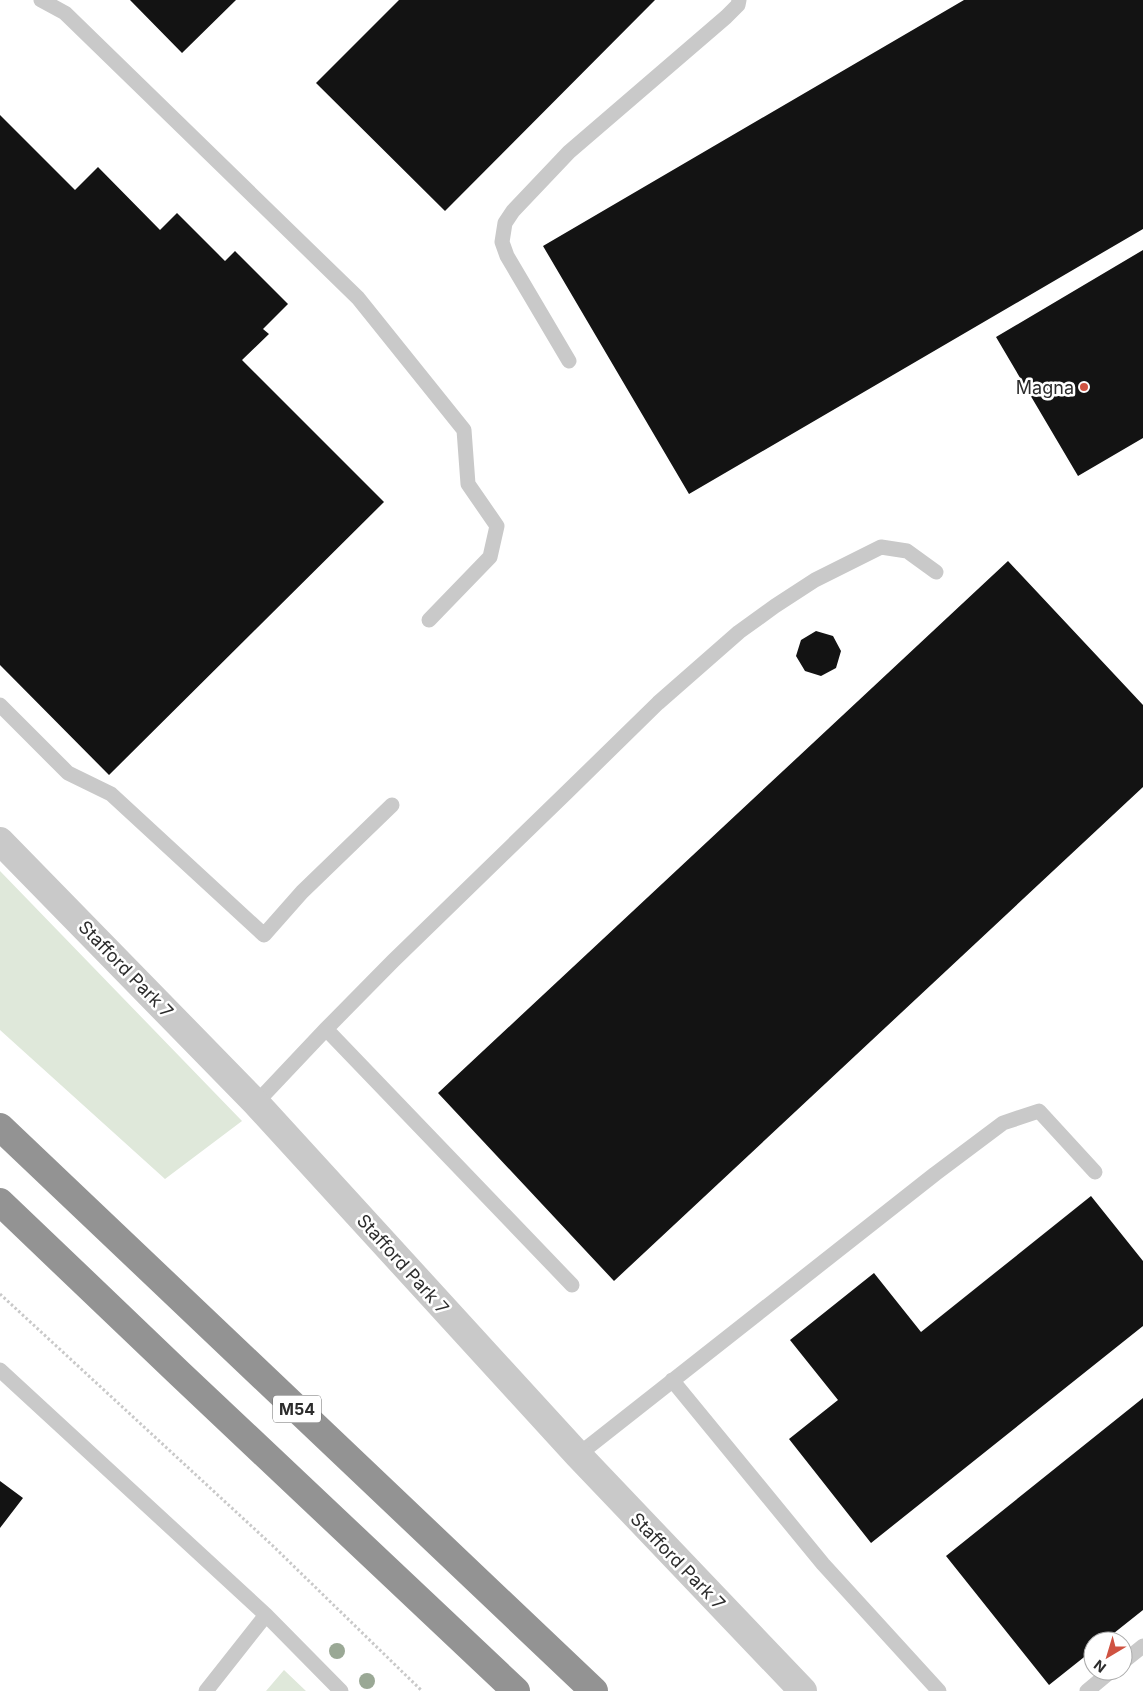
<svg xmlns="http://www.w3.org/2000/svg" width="1143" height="1691" viewBox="0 0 1143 1691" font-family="Inter,sans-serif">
<rect width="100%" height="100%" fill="#fff"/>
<path fill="#dfe8da" d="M 0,871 L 242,1121 L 165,1179 L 0,1030 Z
M 284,1670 L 306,1691 L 266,1691 Z"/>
<path fill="#131313" d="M 130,0 L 236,0 L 182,53 Z
M 399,0 L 655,0 L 445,211 L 316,83 Z
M 964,0 L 1143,0 L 1143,229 L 689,494 L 543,246 Z
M 0,115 L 75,190 L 98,167 L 160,230 L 177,213 L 225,261 L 235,251 L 288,304 L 263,329 L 269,334 L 242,360 L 384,502 L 109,775 L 0,665 Z
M 1143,250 L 1143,438 L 1078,476 L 996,337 Z
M 1008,561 L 1143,705 L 1143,787 L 614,1281 L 438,1093 Z
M 816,631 L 833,636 L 841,651 L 836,668 L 821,676 L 805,671 L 796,656 L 801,640 Z
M 1091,1196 L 1143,1261 L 1143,1326 L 871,1543 L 789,1439 L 838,1400 L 790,1340 L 874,1273 L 921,1332 Z
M 1143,1398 L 1143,1610 L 1104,1641 L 1093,1641 L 1093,1650 L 1049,1685 L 946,1556 Z
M 0,1481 L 23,1498 L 0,1528 Z"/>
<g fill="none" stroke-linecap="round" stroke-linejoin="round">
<path stroke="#c9c9c9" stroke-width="3" stroke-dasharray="2.5 2.5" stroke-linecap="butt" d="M 0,1294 L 273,1546 L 422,1691"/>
<path stroke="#c9c9c9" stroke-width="15" d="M 41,0 L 65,13 L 358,298 L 464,430 L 468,484 L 497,526 L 490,557 L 429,620
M 569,361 L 507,256 L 502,242 L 505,223 L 513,211 L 569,152 L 726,17 L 738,5 L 739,0
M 0,705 L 68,773 L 111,794 L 264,935 L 302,892 L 392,805
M 326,1029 L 572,1285
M 256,1103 L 326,1029 L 393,961 L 566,793 L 658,703 L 739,632 L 775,606 L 815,580 L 881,547 L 907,551 L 936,572
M 0,1370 L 266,1615 L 341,1691
M 672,1380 L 823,1564 L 939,1691
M 578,1455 L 935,1174 L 1003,1123 L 1039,1111 L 1095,1172
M 1123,1662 L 1143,1646
M 206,1691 L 266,1615
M 1087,1691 L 1111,1671"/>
<path stroke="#c9c9c9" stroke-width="28" d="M 0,841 L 256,1103 L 578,1455 L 803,1691"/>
<path stroke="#939393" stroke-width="28" d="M 0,1127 L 594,1691
M 0,1202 L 180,1374 L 516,1691"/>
</g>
<g fill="#9aa895">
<circle cx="337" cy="1651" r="8"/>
<circle cx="367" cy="1681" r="8"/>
</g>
<circle fill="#cf5241" stroke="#fff" stroke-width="2" cx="1084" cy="387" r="5"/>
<g text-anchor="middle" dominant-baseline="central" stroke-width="5" stroke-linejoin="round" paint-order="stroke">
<rect fill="#fff" stroke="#6b6b6b" stroke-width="1" x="273" y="1395.5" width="48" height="27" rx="4"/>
<g font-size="16" font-weight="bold" fill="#2c2c2c">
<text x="297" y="1409">M54</text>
</g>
<g font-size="18" fill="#2c2c2c" stroke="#fff" text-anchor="end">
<text x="1074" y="387">Magna</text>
</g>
<g font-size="18" fill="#2c2c2c" stroke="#fff">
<text transform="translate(126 969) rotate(46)">Stafford Park 7</text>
<text transform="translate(403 1264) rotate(48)">Stafford Park 7</text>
<text transform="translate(678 1561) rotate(46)">Stafford Park 7</text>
</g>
</g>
<g transform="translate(1108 1656) rotate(218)"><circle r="24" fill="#ffffff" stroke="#ababab"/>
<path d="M0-4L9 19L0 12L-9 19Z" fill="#cf5241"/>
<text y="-8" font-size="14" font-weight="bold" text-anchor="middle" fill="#2c2c2c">N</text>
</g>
</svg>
